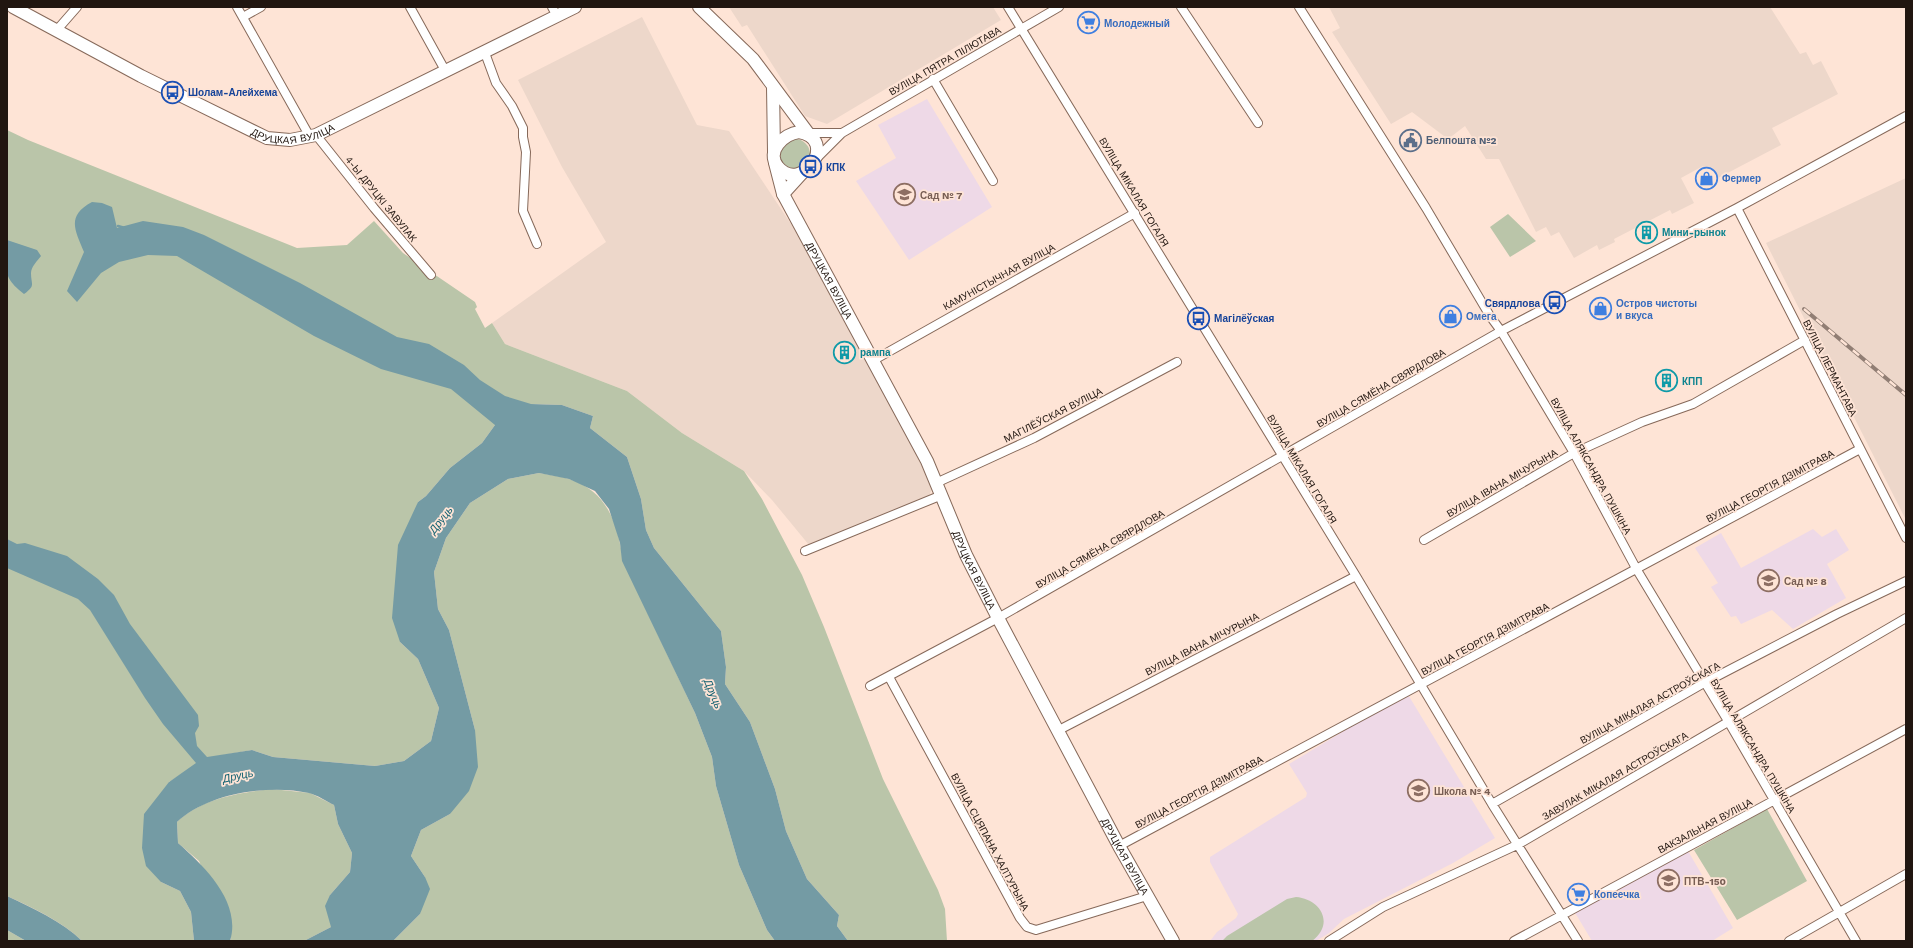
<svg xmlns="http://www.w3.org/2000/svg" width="1913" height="948" viewBox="0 0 1913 948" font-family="'Work Sans',sans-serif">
<rect width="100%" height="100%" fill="#fee4d6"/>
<path fill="#edd7ca" d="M 729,7 L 993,7 L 1001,20 L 827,124 L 805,116 L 747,25 L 742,27 Z
M 1329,7 L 1770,7 L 1800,54 L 1806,52 L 1813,65 L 1821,61 L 1838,94 L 1772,128 L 1781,145 L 1718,178 L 1712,167 L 1705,170 L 1703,166 L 1681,178 L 1694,203 L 1672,214 L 1670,210 L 1614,239 L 1615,242 L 1599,250 L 1597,245 L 1574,258 L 1559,232 L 1551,236 L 1546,227 L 1536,232 L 1499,159 L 1486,159 L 1465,126 L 1448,139 L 1412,112 L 1391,124 L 1332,32 L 1340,28 Z
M 642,17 L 697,125 L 729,131 L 799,236 L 913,447 L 932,489 L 929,496 L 809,545 L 772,500 L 744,471 L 682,433 L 627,391 L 505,344 L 492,323 L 606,242 L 562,167 L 518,80 Z
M 1906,178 L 1906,520 L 1766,243 Z"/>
<path fill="#eed9e7" d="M 927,99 L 992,207 L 909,260 L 856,181 L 896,158 L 878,125 Z
M 1813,529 L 1822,537 L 1836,529 L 1849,550 L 1827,564 L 1846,598 L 1793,629 L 1772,610 L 1741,624 L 1736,616 L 1731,617 L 1711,587 L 1718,583 L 1695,548 L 1721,533 L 1741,568 Z
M 1407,693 L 1495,838 L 1453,863 L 1344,919 L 1329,933 L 1316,941 L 1210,941 L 1217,932 L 1236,918 L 1238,914 L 1210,862 L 1210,857 L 1306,797 L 1307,793 L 1289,764 Z
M 1688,851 L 1733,928 L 1712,941 L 1592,941 L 1574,911 Z"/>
<path fill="#bac5a9" d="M 7,130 L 28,140 L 297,248 L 347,245 L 374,221 L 403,253 L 475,302 L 477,307 L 475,309 L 485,328 L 492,323 L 505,344 L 627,391 L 682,433 L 744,471 L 762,499 L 802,575 L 824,627 L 883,779 L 938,890 L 945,909 L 947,941 L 848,941 L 837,926 L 839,915 L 807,879 L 786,831 L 775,789 L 750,722 L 725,684 L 726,667 L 721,631 L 654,548 L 646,530 L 641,499 L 627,457 L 590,428 L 593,416 L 562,405 L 531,404 L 495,425 L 482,443 L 450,468 L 426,496 L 418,502 L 400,642 L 418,659 L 439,708 L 431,741 L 404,761 L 375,766 L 273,757 L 252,750 L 207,758 L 169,782 L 161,882 L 180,891 L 191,912 L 194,941 L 82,941 C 62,921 33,908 7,896 Z
M780 154a15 15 0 1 1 30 0a15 15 0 1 1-30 0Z
M 1508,214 L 1536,241 L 1510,257 L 1490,227 Z
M 539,473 C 549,475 560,476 569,479 C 608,491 618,525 623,561 L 695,713 L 712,757 L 716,786 L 739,865 L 767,930 L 775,941 L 393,941 L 420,914 L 425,877 L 411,856 L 421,830 L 450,814 L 475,730 L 449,630 L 438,609 L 434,572 L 446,538 L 470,503 L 508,479 Z
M 272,789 L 310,793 L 334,805 L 338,824 L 352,853 L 350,872 L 330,895 L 331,927 L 304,941 L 230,941 L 231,937 L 199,861 L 178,843 L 177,822 C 202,798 239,793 272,789 Z
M 1767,809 L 1807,881 L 1737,920 L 1694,850 Z
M 1296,897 C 1321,899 1335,924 1312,941 L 1222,941 L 1227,936 L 1287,899 Z
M 7,930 L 26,941 L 7,941 Z"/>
<path fill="#749ba4" d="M 92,202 L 102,203 L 112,207 L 117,228 L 143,221 L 183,227 L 204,235 L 300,283 L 397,337 L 429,344 L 464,365 L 480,380 L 505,396 L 531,404 L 562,405 L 593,416 L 590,428 L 627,457 L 641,499 L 646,530 L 654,548 L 721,631 L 726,667 L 725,684 L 750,722 L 775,789 L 786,831 L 807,879 L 839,915 L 837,926 L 848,941 L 775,941 L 767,930 L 739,865 L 716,786 L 712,757 L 695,713 L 622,561 L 620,543 L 609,509 L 595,491 L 569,479 L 539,473 L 508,479 L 470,503 L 446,538 L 434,572 L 438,609 L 449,630 L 475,730 L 478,767 L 469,791 L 450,814 L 421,830 L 411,856 L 425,877 L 430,889 L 420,914 L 393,941 L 304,941 L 331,927 L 325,906 L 330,895 L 350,872 L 352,853 L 338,824 L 334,805 C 326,801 317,795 309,793 C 269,784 208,793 177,822 L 178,843 C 204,866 242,902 230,941 L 194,941 L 191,912 L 180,891 L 161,882 L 146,866 L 142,848 L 144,814 L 169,782 L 196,763 L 163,724 L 145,698 L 90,610 L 78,599 L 7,568 L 7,539 L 17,544 L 25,543 L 67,556 L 98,579 L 114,595 L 130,624 L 198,715 L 199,726 L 195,733 L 197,746 L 207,757 L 252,750 L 273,757 L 375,766 L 404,761 L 431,741 L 439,708 L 418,659 L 400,642 L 392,618 L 398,545 L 418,502 L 426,496 L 450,468 L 482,443 L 495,425 L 451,389 L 381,369 L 314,336 L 177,256 L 148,255 L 119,262 L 101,273 L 77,302 L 67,291 L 84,252 C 75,230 66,216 92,202 Z
M 7,240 L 37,250 L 41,256 C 37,261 31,267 31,273 C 31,285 36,285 24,294 C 0,276 7,267 7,240 Z
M 7,896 C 32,908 62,921 82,941 L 26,941 L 7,930 Z"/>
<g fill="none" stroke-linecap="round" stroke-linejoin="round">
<path stroke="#749ba4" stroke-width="2.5" d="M 118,226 L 125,228"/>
<defs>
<path id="street" d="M 237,7 L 310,137
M 410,7 L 446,72
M 552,7 L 557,16
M 1008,7 L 1356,576 L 1492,804 L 1578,941
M 1181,7 L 1258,123
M 1299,7 L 1426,208 L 1490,316 L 1501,331 L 1574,453 L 1637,570 L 1728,721 L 1856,941
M 243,17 L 261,7
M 56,31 L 77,7
M 485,53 L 496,83 L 512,106 L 523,128 L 523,137 L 526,152 L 523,211 L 537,244
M 933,79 L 993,181
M 808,133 L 842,133
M 316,135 L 374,208 L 431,275
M 815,160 L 842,133 L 1059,7
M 1737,208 L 1906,538
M 874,360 L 1135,213
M 936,483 L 1034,438 L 1177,362
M 1424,540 L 1574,453 L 1642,422 L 1693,404 L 1805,340
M 805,551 L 942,495
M 889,677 L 1020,918 L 1027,927 L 1036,930 L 1147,896
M 870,686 L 998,618 L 1501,331 L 1737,208 L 1906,116
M 1057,731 L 1356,576
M 1492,804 L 1704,683 L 1837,614 L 1906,581
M 1119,846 L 1860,449
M 1329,941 L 1383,907 L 1519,844 L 1906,618
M 1514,941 L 1906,729
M 1789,941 L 1906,874"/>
<g id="secondary">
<path id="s1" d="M 13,7 L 141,76 L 267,138 L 290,140 L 316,135 L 575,7"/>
<path d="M 699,7 L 753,59 L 808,133"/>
<path d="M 773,87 L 774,152"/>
<path d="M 799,132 C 840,139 802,195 778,167 C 765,151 784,134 799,132 Z"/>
<path id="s2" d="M 775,163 L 783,194 L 927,461 L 966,555 L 998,618 L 1119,846 L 1173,941"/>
<path d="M 783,194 L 803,172"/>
</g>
</defs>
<use href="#street" stroke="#86695a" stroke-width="10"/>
<use href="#secondary" stroke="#86695a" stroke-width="14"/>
<use href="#street" stroke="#fff" stroke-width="8"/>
<use href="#secondary" stroke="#fff" stroke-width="12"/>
<defs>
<path id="rail" d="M 1804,309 L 1906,395"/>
</defs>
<use href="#rail" stroke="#917e74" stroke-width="4"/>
<use href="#rail" stroke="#fee4d6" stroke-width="2.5" stroke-dasharray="8" stroke-linecap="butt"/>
</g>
<defs>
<symbol id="supermarket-ring" viewBox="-11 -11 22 22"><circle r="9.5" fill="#fee4d6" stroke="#3f7fe0" stroke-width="1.5"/><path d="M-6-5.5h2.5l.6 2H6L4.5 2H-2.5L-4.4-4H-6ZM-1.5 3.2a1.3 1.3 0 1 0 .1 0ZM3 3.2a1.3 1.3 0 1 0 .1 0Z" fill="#3f7fe0"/></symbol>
<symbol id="bus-ring" viewBox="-11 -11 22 22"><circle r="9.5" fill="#fee4d6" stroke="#1a4fb4" stroke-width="1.5"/><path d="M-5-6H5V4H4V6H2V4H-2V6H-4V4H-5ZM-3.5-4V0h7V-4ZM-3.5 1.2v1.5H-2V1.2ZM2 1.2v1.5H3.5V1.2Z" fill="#1a4fb4"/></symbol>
<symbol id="civic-ring" viewBox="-11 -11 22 22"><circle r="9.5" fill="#fee4d6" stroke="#5c6f8a" stroke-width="1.5"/><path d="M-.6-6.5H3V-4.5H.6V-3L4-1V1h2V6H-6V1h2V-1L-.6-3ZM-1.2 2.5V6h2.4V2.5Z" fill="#5c6f8a"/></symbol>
<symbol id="shop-ring" viewBox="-11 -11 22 22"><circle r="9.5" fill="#fee4d6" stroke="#3f7fe0" stroke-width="1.5"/><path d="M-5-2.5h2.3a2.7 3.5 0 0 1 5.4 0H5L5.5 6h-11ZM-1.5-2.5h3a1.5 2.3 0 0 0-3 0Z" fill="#3f7fe0"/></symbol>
<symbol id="school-ring" viewBox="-11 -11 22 22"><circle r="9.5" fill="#fee4d6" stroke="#8d6e63" stroke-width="1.5"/><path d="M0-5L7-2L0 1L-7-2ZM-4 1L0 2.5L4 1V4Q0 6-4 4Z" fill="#8d6e63"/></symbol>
<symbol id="building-ring" viewBox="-11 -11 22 22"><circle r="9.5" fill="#fee4d6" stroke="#0f9aa8" stroke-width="1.5"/><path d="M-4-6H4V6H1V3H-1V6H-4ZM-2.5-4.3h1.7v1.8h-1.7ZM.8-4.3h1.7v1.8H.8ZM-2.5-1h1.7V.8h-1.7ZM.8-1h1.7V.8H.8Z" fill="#0f9aa8"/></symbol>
<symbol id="university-ring" viewBox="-11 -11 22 22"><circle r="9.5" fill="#fee4d6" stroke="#8d6e63" stroke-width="1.5"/><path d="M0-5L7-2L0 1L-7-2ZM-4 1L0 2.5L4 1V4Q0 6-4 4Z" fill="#8d6e63"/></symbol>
</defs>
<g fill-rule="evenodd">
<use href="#supermarket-ring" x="1076" y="10" width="25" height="25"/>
<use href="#bus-ring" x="160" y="80" width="25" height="25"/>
<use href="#civic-ring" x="1398" y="128" width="25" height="25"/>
<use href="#bus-ring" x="798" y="154" width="25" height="25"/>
<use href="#shop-ring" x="1694" y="166" width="25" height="25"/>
<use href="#school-ring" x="892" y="182" width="25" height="25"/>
<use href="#building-ring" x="1634" y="220" width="25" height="25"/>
<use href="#bus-ring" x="1542" y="290" width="25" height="25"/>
<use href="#shop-ring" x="1588" y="296" width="25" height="25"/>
<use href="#shop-ring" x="1438" y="304" width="25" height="25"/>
<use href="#bus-ring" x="1186" y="306" width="25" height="25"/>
<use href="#building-ring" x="832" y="340" width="25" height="25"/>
<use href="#building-ring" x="1654" y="368" width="25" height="25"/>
<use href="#school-ring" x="1756" y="568" width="25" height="25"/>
<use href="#school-ring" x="1406" y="778" width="25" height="25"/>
<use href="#university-ring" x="1656" y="868" width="25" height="25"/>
<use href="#supermarket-ring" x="1566" y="882" width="25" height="25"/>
</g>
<g text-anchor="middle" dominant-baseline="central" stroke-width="3.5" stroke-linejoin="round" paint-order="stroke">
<g font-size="10" font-weight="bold" fill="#366cbe" stroke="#fee4d6" text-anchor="start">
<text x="1104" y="23">Молодежный</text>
<text x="1722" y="178">Фермер</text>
<text x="1616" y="303">Остров чистоты<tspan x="1616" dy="12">и вкуса</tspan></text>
<text x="1466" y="316">Омега</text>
<text x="1594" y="894">Копеечка</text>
</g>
<g font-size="10" fill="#211610" stroke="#fee4d6">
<text transform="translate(945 61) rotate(-30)">ВУЛІЦА ПЯТРА ПІЛЮТАВА</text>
<text stroke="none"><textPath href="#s1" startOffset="312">ДРУЦКАЯ ВУЛІЦА</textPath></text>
<text transform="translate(1134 192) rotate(59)">ВУЛІЦА МІКАЛАЯ ГОГАЛЯ</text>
<text transform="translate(381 199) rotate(51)">4-Ы ДРУЦКІ ЗАВУЛАК</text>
<text transform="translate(999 277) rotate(-29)">КАМУНІСТЫЧНАЯ ВУЛІЦА</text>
<text stroke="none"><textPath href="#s2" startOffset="130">ДРУЦКАЯ ВУЛІЦА</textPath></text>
<text transform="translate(1830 368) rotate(63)">ВУЛІЦА ЛЕРМАНТАВА</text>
<text transform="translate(1381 388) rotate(-30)">ВУЛІЦА СЯМЁНА СВЯРДЛОВА</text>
<text transform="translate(1053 415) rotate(-27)">МАГІЛЁЎСКАЯ ВУЛІЦА</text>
<text transform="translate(1591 466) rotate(61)">ВУЛІЦА АЛЯКСАНДРА ПУШКІНА</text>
<text transform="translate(1302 469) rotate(59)">ВУЛІЦА МІКАЛАЯ ГОГАЛЯ</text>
<text transform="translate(1502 483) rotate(-30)">ВУЛІЦА ІВАНА МІЧУРЫНА</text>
<text transform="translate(1770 486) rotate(-28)">ВУЛІЦА ГЕОРГІЯ ДЗІМІТРАВА</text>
<text transform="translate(1100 549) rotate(-30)">ВУЛІЦА СЯМЁНА СВЯРДЛОВА</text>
<text stroke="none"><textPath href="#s2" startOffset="454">ДРУЦКАЯ ВУЛІЦА</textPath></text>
<text transform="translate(1485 639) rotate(-28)">ВУЛІЦА ГЕОРГІЯ ДЗІМІТРАВА</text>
<text transform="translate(1202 644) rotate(-27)">ВУЛІЦА ІВАНА МІЧУРЫНА</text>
<text transform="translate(1650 703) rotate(-29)">ВУЛІЦА МІКАЛАЯ АСТРОЎСКАГА</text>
<text transform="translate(1753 746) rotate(59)">ВУЛІЦА АЛЯКСАНДРА ПУШКІНА</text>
<text transform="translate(1615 776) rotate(-30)">ЗАВУЛАК МІКАЛАЯ АСТРОЎСКАГА</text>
<text transform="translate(1199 792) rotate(-28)">ВУЛІЦА ГЕОРГІЯ ДЗІМІТРАВА</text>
<text transform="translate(1705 826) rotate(-28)">ВАКЗАЛЬНАЯ ВУЛІЦА</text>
<text transform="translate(990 842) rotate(62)">ВУЛІЦА СЦЯПАНА ХАЛТУРЫНА</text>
<text stroke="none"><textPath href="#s2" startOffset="778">ДРУЦКАЯ ВУЛІЦА</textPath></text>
</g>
<g font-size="10" font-weight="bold" fill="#164399" stroke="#fee4d6" text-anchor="start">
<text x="188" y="92">Шолам-Алейхема</text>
<text x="826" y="167">КПК</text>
<text x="1540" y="303" text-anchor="end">Свярдлова</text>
<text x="1214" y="318">Магілёўская</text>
</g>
<g font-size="10" font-weight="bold" fill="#4e5e75" stroke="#fee4d6" text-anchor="start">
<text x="1426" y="140">Белпошта №2</text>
</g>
<g font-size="10" font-weight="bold" fill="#785e54" stroke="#fee4d6" text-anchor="start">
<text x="920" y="195">Сад № 7</text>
<text x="1784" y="581">Сад № 8</text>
<text x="1434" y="791">Школа № 4</text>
<text x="1684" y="881">ПТВ-150</text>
</g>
<g font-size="10" font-weight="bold" fill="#0d838f" stroke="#fee4d6" text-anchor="start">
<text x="1662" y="232">Мини-рынок</text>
<text x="860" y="352">рампа</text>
<text x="1682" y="381">КПП</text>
</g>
<g font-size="11" font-style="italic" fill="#146272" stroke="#fee4d6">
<text transform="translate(441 520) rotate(-52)">Друць</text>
<text transform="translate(713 694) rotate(67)">Друць</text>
<text transform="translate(238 776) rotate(-12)">Друць</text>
</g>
</g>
<rect width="1913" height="948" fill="none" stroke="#211610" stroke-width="16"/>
</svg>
